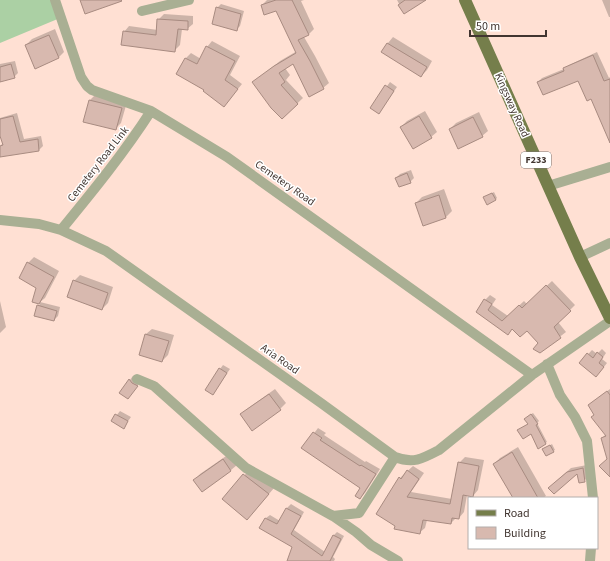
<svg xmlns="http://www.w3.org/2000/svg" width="610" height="561" viewBox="0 0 610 561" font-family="'Source Sans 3',sans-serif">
<rect width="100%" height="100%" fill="#ffe0d3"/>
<path fill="#abd0a4" d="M 0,0 L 54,0 L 60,18 L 0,43 Z"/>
<path fill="#0003" d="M 267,0 L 304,0 L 301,1 L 314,29 L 309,34 L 304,37 L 315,56 L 329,83 L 323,88 L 294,63 L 285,68 L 290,75 L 286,80 L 303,98 L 282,118 L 254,82 L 280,61 L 297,51 L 276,9 L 262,5 Z
M 397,0 L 422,0 L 404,13 Z
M 602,0 L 610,0 L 610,17 L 609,17 Z
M 221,4 L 244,11 L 240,26 L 236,30 L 217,8 Z
M 164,14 L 193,16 L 193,24 L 187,29 L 182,29 L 180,45 L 175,50 L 124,32 L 129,26 L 158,30 L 158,20 Z
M 55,29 L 64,52 L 59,57 L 26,45 L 32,39 Z
M 393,37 L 432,61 L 427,70 L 421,76 L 382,52 L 388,43 Z
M 212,41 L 240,56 L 230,75 L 242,84 L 224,106 L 205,90 L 177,73 L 186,58 L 191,53 L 201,59 L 207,47 Z
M 597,52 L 609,78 L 610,77 L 610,130 L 591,98 L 579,80 L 538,82 L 542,78 L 564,69 L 569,65 Z
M 15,61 L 18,73 L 14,77 L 0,81 L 0,64 Z
M 390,82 L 397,87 L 379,113 L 371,108 Z
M 96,94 L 127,102 L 121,123 L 115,129 L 90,100 Z
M 425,111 L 437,132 L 431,137 L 401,127 L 407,121 Z
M 479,112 L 488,131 L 482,136 L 450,129 L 456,123 Z
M 17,113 L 24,139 L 41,136 L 43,146 L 39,150 L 0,151 L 0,146 L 3,143 L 0,132 L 0,118 Z
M 411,170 L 414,178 L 410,182 L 396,178 L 400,174 Z
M 444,189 L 452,211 L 446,217 L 423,225 L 416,203 L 422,197 Z
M 494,192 L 497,198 L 495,200 L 486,196 Z
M 34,257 L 59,271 L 45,298 L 40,302 L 60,307 L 58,316 L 54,320 L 38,306 L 40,304 L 33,302 L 38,287 L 20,278 L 28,263 Z
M 80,275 L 113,287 L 108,303 L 102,309 L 74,281 Z
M 552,281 L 575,305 L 558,322 L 566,332 L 540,352 L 539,343 L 527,330 L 513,328 L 508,334 L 477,312 L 485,300 L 490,295 L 496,299 L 492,305 L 508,316 L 524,301 L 527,304 Z
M 0,301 L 6,327 L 0,333 Z
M 152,329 L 174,335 L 168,355 L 162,361 L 146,334 Z
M 602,349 L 606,353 L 602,359 L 607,363 L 600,372 L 580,363 L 592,350 L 597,354 Z
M 223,365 L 230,369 L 213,394 L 220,369 Z
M 133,376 L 140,382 L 131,394 L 120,392 Z
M 275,389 L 286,403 L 280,409 L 242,414 L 247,409 Z
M 610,389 L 610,476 L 609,459 L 602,438 L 606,434 L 595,414 L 589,405 Z
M 120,411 L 131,417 L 124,427 L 112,421 Z
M 533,413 L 539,421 L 537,423 L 547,442 L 538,447 L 531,433 L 519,430 L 529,423 L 527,417 Z
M 318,428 L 326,433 L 324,435 L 365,462 L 366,461 L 380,469 L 365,493 L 360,498 L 361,487 L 303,448 Z
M 552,444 L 555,450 L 553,451 L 544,449 Z
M 518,447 L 546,496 L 543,498 L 514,498 L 494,464 L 500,458 Z
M 229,454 L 237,465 L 231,470 L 202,491 L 195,480 L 200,474 Z
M 465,457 L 484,460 L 478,490 L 473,496 L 467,495 L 464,512 L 459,518 L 456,518 L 451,523 L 427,520 L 425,528 L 419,533 L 396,525 L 377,513 L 400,478 L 413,466 L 424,473 L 411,492 L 452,499 L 459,463 Z
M 587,465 L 588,477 L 584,481 L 578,472 L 553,484 L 571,468 Z
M 250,469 L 274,488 L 253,513 L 224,499 Z
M 291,504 L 304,512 L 294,530 L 325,552 L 333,536 L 337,532 L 344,536 L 333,557 L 335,559 L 334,561 L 288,561 L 294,547 L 266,518 L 270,515 L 280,521 L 287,508 Z"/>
<path fill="#d8b9af" stroke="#a88b81" d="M 80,0 L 121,0 L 122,1 L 85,14 Z
M 276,0 L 292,0 L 309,35 L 298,40 L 310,61 L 324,89 L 309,97 L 293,64 L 279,73 L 285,82 L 281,85 L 298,104 L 282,119 L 271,108 L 252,82 L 274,66 L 296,53 L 276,11 L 264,15 L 261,5 Z
M 405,0 L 426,0 L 404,14 L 398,5 Z
M 216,7 L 241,14 L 237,31 L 212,24 Z
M 157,19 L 188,21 L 188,30 L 178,29 L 175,52 L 121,45 L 123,31 L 156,35 Z
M 49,35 L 59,58 L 35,69 L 25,45 Z
M 387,43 L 427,67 L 421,77 L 381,52 Z
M 206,46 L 235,61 L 225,80 L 238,89 L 224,107 L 203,91 L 204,90 L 176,74 L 185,58 L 197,64 Z
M 593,55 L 604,81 L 610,79 L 610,143 L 591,99 L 587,101 L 578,81 L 543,95 L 537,82 L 564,71 L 563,68 Z
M 11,64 L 15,78 L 0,82 L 0,67 Z
M 385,85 L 394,91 L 379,114 L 370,108 Z
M 89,100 L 122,108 L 116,130 L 83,122 Z
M 13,116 L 20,142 L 38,139 L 39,151 L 0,157 L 0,146 L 3,145 L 0,136 L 0,119 Z
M 419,116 L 432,138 L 413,149 L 400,127 Z
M 473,117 L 483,137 L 458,149 L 449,129 Z
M 407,173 L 411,183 L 399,187 L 395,178 Z
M 492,193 L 496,200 L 487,205 L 483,197 Z
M 439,195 L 446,218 L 423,226 L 415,203 Z
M 27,262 L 54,277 L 39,304 L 32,302 L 36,288 L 19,278 Z
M 73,280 L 108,293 L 102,310 L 67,297 Z
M 546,285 L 571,311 L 554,327 L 561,338 L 540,353 L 533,349 L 538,343 L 527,331 L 520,337 L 512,329 L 508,335 L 476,312 L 484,299 L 492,304 L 488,310 L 502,321 L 519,305 L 522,308 Z
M 37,305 L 57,311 L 54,321 L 34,316 Z
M 145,334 L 169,341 L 162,362 L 139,355 Z
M 597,352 L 603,357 L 599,363 L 604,367 L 596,377 L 579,363 L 587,353 L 593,358 Z
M 219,368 L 227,373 L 213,395 L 205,390 Z
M 129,379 L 132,383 L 138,386 L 128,399 L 119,393 Z
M 607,391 L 610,395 L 610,477 L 599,466 L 607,459 L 601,438 L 606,436 L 591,417 L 594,415 L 588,405 Z
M 269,394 L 281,410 L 252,431 L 240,414 Z
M 115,414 L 128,421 L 124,429 L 111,421 Z
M 531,414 L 538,424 L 536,425 L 546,444 L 538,449 L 531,434 L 523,439 L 517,430 L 528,424 L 524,419 Z
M 313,432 L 322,438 L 320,440 L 360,466 L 361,465 L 376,474 L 360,499 L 355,496 L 360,488 L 301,448 Z
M 550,445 L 554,452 L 546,456 L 542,449 Z
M 512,452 L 538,498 L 513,498 L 493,464 Z
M 223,459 L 231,471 L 202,492 L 193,480 Z
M 458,462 L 479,466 L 473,497 L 463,495 L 459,519 L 452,518 L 451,524 L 423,520 L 420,534 L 394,529 L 395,526 L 376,514 L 399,477 L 401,479 L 407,470 L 419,479 L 407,497 L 450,504 Z
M 583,468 L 585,482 L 579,483 L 577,474 L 554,494 L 548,488 L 567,472 Z
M 243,474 L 269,494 L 247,520 L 222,499 Z
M 286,508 L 301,516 L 291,534 L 322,556 L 333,535 L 341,539 L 330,561 L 287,561 L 292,547 L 259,528 L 265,518 L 277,524 Z"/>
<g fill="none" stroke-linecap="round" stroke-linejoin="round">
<path stroke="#a9af93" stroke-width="10" d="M 55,0 L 81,77 L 87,86 L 92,90 L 151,111 L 227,157 L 532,375
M 142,11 L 189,0
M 548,186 L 610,167
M 0,220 L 39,224 L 61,230 L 106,251 L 321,403 L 395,457 C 413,464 422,459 439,450 L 532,375 L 610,321
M 61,230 C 93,191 124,153 151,111
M 580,257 L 610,243
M 547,364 L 560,395 L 575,417 L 587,441 L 593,498
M 137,379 L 154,386 L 246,468 L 333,516 L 359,513 L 395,457
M 333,516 L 356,532 L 371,545 L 398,561
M 590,561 L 591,548"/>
<path stroke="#757e4b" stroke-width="12" d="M 465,0 L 580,257 L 610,318"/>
</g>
<g text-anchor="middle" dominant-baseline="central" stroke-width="3" stroke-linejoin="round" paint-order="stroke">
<rect fill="#fff" stroke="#7a726e" stroke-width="1" x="521" y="152" width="30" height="16" rx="3"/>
<g font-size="10" font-weight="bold" fill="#413530">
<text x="536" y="160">F233</text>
</g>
<g font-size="11" fill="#413530" stroke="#fff">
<text transform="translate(512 105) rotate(66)">Kingsway Road</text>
<text transform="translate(98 164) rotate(-52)">Cemetery Road Link</text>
<text transform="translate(285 183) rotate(35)">Cemetery Road</text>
<text transform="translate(280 359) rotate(35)">Aria Road</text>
</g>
</g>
<rect x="468" y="497" width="130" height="52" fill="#ffffff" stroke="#b3aeac"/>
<rect x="476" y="510" width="20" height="6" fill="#757e4b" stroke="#b3aeac"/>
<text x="504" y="517" font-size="12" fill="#413530">Road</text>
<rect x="476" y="527" width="20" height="12" fill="#d8b9af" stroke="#b3aeac"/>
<text x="504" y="537" font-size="12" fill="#413530">Building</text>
<path d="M470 30v6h76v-6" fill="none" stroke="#413530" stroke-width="2"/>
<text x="476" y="30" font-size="12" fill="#413530" stroke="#ffffff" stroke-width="3" paint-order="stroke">50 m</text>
</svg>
